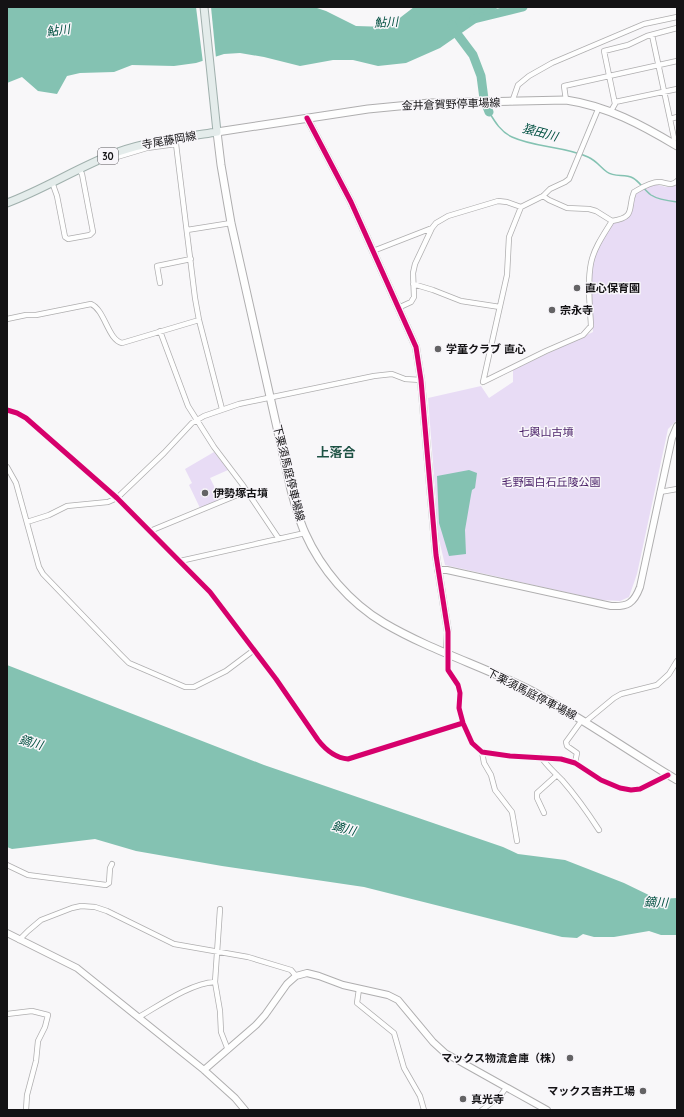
<svg xmlns="http://www.w3.org/2000/svg" width="684" height="1117" viewBox="0 0 684 1117" font-family="Quicksand,'Noto Sans JP',sans-serif">
<rect width="100%" height="100%" fill="#f8f7f9"/>
<path fill="#e8dcf5" d="M 677,183 L 677,420 L 668,429 L 637,574 L 629,597 L 620,601 L 601,600 L 445,565 L 438,535 L 435,504 L 436,501 L 428,398 L 481,386 L 489,398 L 513,382 L 513,370 L 593,332 L 591,308 L 592,263 L 598,246 L 612,222 L 618,222 L 626,218 L 635,192 L 654,184 L 666,187 L 675,186 Z
M 214,452 L 228,470 L 210,478 L 221,500 L 200,508 L 189,485 L 192,483 L 185,469 Z"/>
<path fill="#84c2b2" d="M 7,7 L 314,7 L 326,11 L 356,26 L 388,27 L 414,7 L 499,7 L 440,48 L 406,63 L 378,66 L 353,60 L 333,60 L 300,66 L 264,57 L 240,53 L 224,54 L 196,63 L 174,66 L 132,65 L 114,72 L 80,73 L 67,76 L 57,94 L 38,91 L 22,77 L 7,83 Z
M 469,470 L 477,473 L 475,488 L 472,490 L 471,495 L 465,530 L 466,554 L 449,556 L 439,523 L 437,476 Z
M 7,665 L 264,765 L 503,847 L 518,854 L 565,860 L 624,883 L 657,899 L 677,898 L 677,935 L 661,935 L 649,931 L 614,937 L 594,937 L 583,934 L 577,938 L 562,937 L 364,887 L 222,866 L 136,851 L 95,839 L 12,849 L 7,847 Z"/>
<path fill="#f8f7f9" d="M 196,7 L 211,7 L 216,58 L 203,63 Z"/>
<g fill="none" stroke-linecap="round" stroke-linejoin="round">
<path stroke="#84c2b2" stroke-width="1.5" d="M 489,112 C 495,122 501,132 512,137 C 536,148 564,146 588,157 C 597,161 600,167 607,172 C 615,178 625,173 633,178 C 640,182 644,190 651,195 C 657,199 669,201 677,202"/>
<path stroke="#84c2b2" stroke-width="9" d="M 474,19 L 523,7
M 452,25 L 455,31 L 473,55 L 481,76 L 484,99 L 489,112"/>
<defs>
<path id="minor" d="M 652,35 L 670,119
M 566,100 L 564,86 L 677,61
M 512,102 L 518,85 L 529,76 L 552,63 L 644,24 L 677,17
M 615,102 L 677,89
M 611,111 L 615,104 L 604,51 L 628,45 L 647,36 L 677,28
M 673,144 L 674,138 L 670,119 L 677,117
M 113,154 L 117,157 L 147,148 L 176,144 L 195,298 L 199,320 L 222,409
M 52,182 L 57,196 L 65,237 L 68,239 L 90,235 L 93,232 L 82,174 L 79,169
M 543,196 L 549,200 L 567,208 L 589,209 L 596,211 L 612,221 C 637,217 627,208 634,192 C 641,188 650,182 659,182 C 666,182 671,187 677,181
M 187,230 L 231,223
M 373,251 L 432,228
M 160,283 L 157,266 L 191,259
M 413,284 L 433,290 L 461,301 L 500,307
M 398,308 L 411,302 L 414,297 L 413,273 L 415,264 L 432,228 L 436,223 L 448,216 L 498,201 L 507,202 L 521,207
M 7,319 L 26,315 L 36,315 L 91,304 C 105,310 108,340 122,343 L 199,320
M 160,331 L 188,406 L 214,447 L 242,484 L 279,539
M 483,382 L 507,275 L 509,237 L 521,207 L 543,196 L 550,189 L 565,182 L 569,179 L 599,107
M 483,382 L 546,351 L 583,335 L 591,326 C 590,306 587,283 591,263 C 594,248 604,234 612,221
M 7,410 L 17,413 L 26,418 L 117,498 L 210,592 L 276,679 L 318,740 C 325,749 336,758 348,759 L 463,723
M 7,467 L 16,483 L 39,567 L 43,574 L 120,654 L 129,663 L 185,687 L 194,687 L 226,671 L 254,650
M 660,492 L 677,489
M 27,522 L 49,515 L 67,506 L 108,502 L 117,498 L 164,453 L 192,423 L 204,416 L 239,404 L 374,376 L 392,374 L 405,379 L 421,380
M 150,531 L 247,491
M 180,561 L 305,533
M 447,654 L 448,670 L 458,685 L 460,693 L 459,708 L 463,723 L 472,743 L 482,752 L 510,756 L 561,759 L 575,763 L 601,780 L 620,788 L 631,790 L 640,789 L 668,775
M 585,722 L 614,698 L 621,694 L 657,685 L 669,674 L 677,661
M 482,752 L 484,763 L 491,775 L 495,790 L 512,812 L 517,841
M 541,757 C 547,766 554,772 562,780 C 576,796 588,813 599,830
M 575,763 L 577,753 L 567,746 L 566,742 L 582,720
M 544,813 L 537,798 L 537,793 L 557,775
M 7,865 L 28,875 L 106,885 L 109,883 L 110,868 L 112,864
M 220,909 L 215,982 L 220,1011 L 221,1032 L 228,1050
M 19,940 L 28,931 L 41,920 L 72,908 L 81,906 L 95,907 L 107,911 L 174,944 L 248,957 L 291,970 L 296,976
M 359,989 L 357,1003 L 394,1033 L 404,1068 L 420,1096 L 424,1110
M 7,1014 L 32,1011 L 48,1015 L 45,1027 L 38,1041 L 36,1061 L 27,1095 L 26,1110
M 139,1017 C 160,1005 191,983 215,982
M 482,1110 L 500,1096 L 506,1088"/>
<path id="tertiary" d="M 307,118 L 351,202 L 416,347 L 421,380 L 436,555 L 448,632 L 447,654
M 438,570 L 447,570 L 611,606 C 628,607 634,603 640,587 L 672,438 L 677,426
M 7,933 L 77,968 L 204,1070 L 235,1098 L 245,1110
M 204,1070 L 256,1025 L 265,1015 L 287,984 L 296,976 L 307,973 L 319,976 L 343,985 L 388,995 L 398,1000 L 433,1042 L 445,1053 L 547,1110"/>
<path id="secondary" d="M 677,146 C 642,125 607,106 566,100 L 430,103 L 368,109 L 217,132 L 221,165 L 231,223 L 291,490 C 295,504 299,520 305,533 C 321,569 350,603 384,623 C 430,650 482,666 530,690 C 581,717 628,751 677,780"/>
<path id="primary" d="M 7,203 C 45,189 80,166 118,152 C 150,141 184,137 217,132 L 204,7"/>
</defs>
<use href="#minor" stroke="#afaeaf" stroke-width="6"/>
<use href="#tertiary" stroke="#afaeaf" stroke-width="8"/>
<use href="#secondary" stroke="#afaeaf" stroke-width="9"/>
<use href="#primary" stroke="#a0b0ad" stroke-width="9"/>
<use href="#minor" stroke="#fefefe" stroke-width="4.5"/>
<use href="#tertiary" stroke="#fefefe" stroke-width="6"/>
<use href="#secondary" stroke="#fefefe" stroke-width="7"/>
<use href="#primary" stroke="#e4eceb" stroke-width="7"/>
<defs>
<path id="cycleway" d="M 307,118 L 351,202 L 416,347 L 421,380 L 436,555 L 448,632 L 448,670 L 458,685 L 460,693 L 459,708 L 463,723 L 472,743 L 482,752 L 510,756 L 561,759 L 575,763 L 601,780 L 620,788 L 631,790 L 640,789 L 668,775
M 7,410 L 17,413 L 26,418 L 117,498 L 210,592 L 276,679 L 318,740 C 325,749 336,758 348,759 L 463,723"/>
</defs>
<use href="#cycleway" stroke="#f8f6fa" stroke-width="8"/>
<use href="#cycleway" stroke="#d6006c" stroke-width="5"/>
</g>
<g fill="#646365" stroke="#f8f6fa" stroke-width="1.5">
<circle cx="577" cy="288" r="4"/>
<circle cx="552" cy="310" r="4"/>
<circle cx="438" cy="349" r="4"/>
<circle cx="205" cy="493" r="4"/>
<circle cx="570" cy="1058" r="4"/>
<circle cx="643" cy="1091" r="4"/>
<circle cx="463" cy="1099" r="4"/>
</g>
<g text-anchor="middle" dominant-baseline="central" stroke-width="3" stroke-linejoin="round" paint-order="stroke">
<rect fill="#f8f6fa" stroke="#58575a" stroke-width="1" x="98" y="148" width="20" height="16" rx="3"/>
<g font-size="10" font-weight="bold" fill="#141315">
<text x="108" y="156">30</text>
</g>
<g font-size="11" fill="#141315" stroke="#f8f6fa">
<text transform="translate(451 104) rotate(-2)">金井倉賀野停車場線</text>
<text transform="translate(169 140) rotate(-10)">寺尾藤岡線</text>
<text transform="translate(289 473) rotate(76)">下栗須馬庭停車場線</text>
<text transform="translate(532 694) rotate(27)">下栗須馬庭停車場線</text>
</g>
<g font-size="11" font-weight="bold" fill="#141315" stroke="#f8f6fa" text-anchor="start">
<text x="585" y="288">直心保育園</text>
<text x="560" y="310">宗永寺</text>
<text x="446" y="349">学童クラブ 直心</text>
<text x="213" y="493">伊勢塚古墳</text>
<text x="562" y="1058" text-anchor="end">マックス物流倉庫（株）</text>
<text x="635" y="1091" text-anchor="end">マックス吉井工場</text>
<text x="471" y="1099">真光寺</text>
</g>
<g font-size="11" fill="#491f67" stroke="#f8f6fa">
<text x="546" y="432">七輿山古墳</text>
<text x="551" y="482">毛野国白石丘陵公園</text>
</g>
<g font-size="12" font-style="italic" fill="#005040" stroke="#f8f6fa">
<text transform="translate(386 22) rotate(-3)">鮎川</text>
<text transform="translate(58 30) rotate(-7)">鮎川</text>
<text transform="translate(540 132) rotate(15)">猿田川</text>
<text transform="translate(31 742) rotate(16)">鏑川</text>
<text transform="translate(344 828) rotate(15)">鏑川</text>
<text transform="translate(656 902) rotate(2)">鏑川</text>
</g>
<g font-size="13" font-weight="bold" fill="#1d5143" stroke="#f8f6fa">
<text x="336" y="452">上落合</text>
</g>
</g>
<rect width="684" height="1117" fill="none" stroke="#141315" stroke-width="16"/>
</svg>
